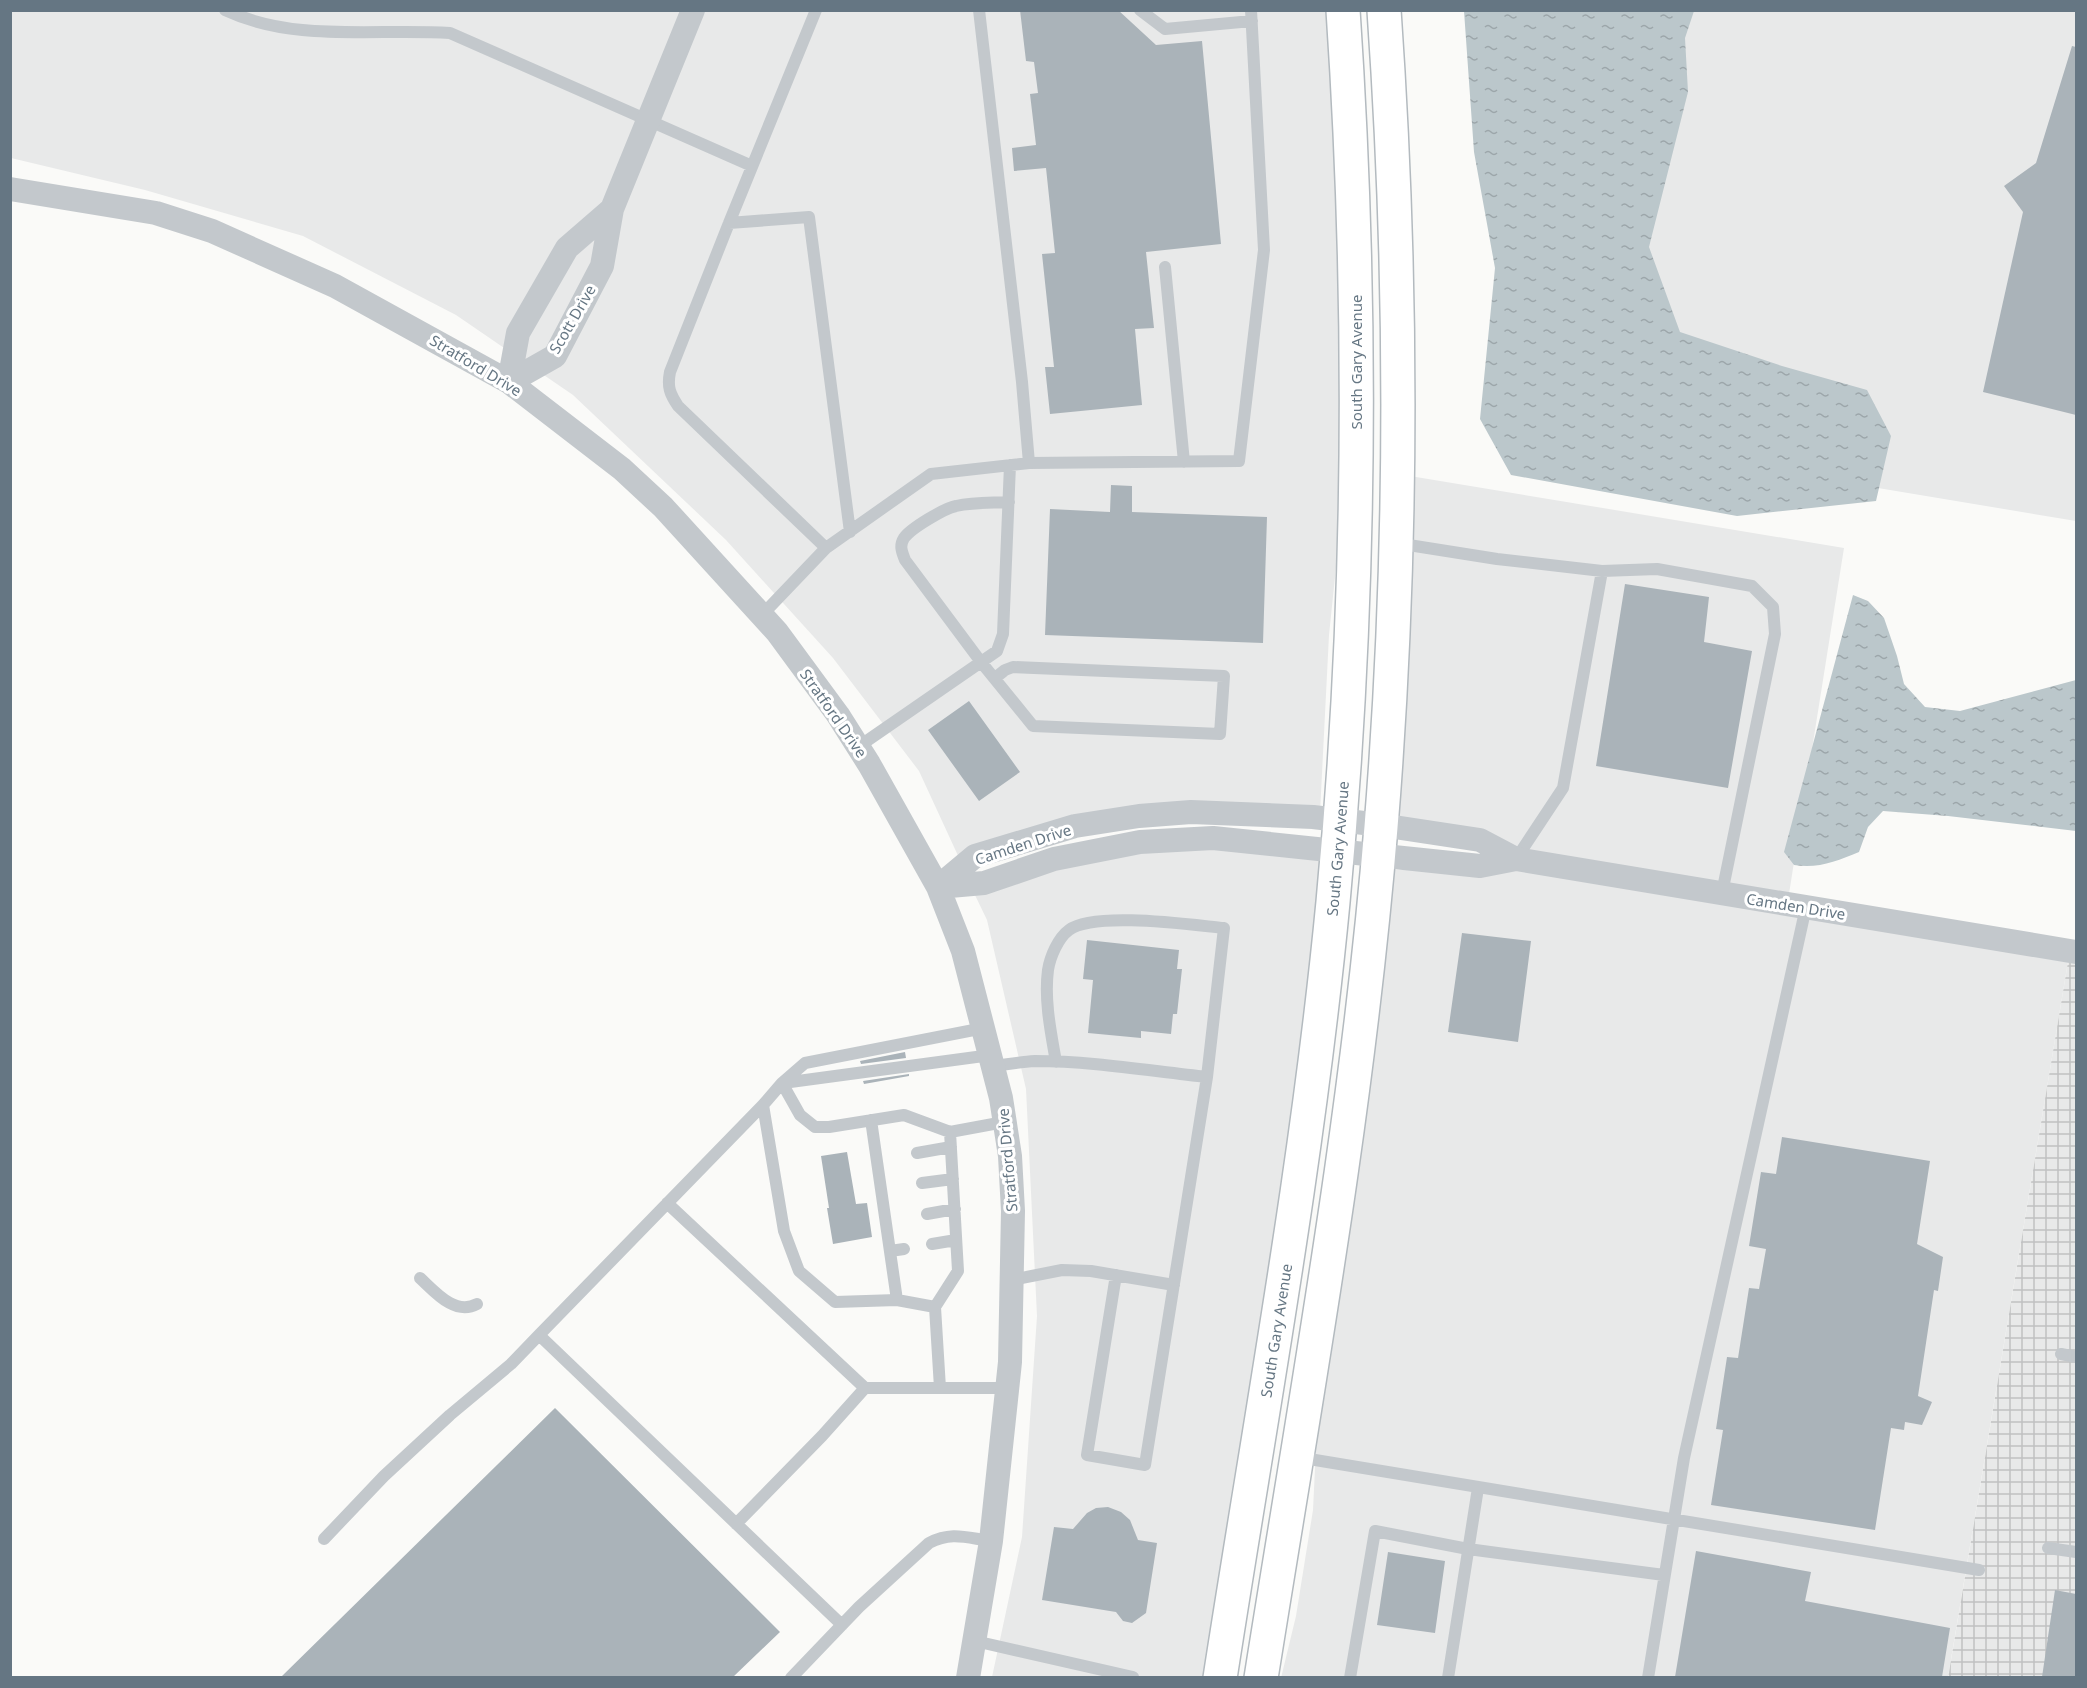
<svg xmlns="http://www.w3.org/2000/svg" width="2087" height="1688" viewBox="0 0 2087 1688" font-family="'Noto Sans',sans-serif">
<defs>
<pattern id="industrial-grid" width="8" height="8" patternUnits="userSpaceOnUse" patternTransform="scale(1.5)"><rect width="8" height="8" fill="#e8e9e9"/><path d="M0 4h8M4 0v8" fill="none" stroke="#c0c1c2"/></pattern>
<pattern id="water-ripples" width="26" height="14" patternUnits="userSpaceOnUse" patternTransform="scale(1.5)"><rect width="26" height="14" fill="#bbc7cb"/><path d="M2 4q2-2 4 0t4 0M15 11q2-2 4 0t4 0" fill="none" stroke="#9ca6aa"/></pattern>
</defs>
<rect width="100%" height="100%" fill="#fafaf8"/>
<path fill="#e8e9e9" d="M 11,11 L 1331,11 L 1345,480 L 1329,635 L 1320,813 L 1193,805 L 960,860 L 919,771 L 833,658 L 726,540 L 573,395 L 456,315 L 303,236 L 145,190 L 11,158 Z
M 1651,11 L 2076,11 L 2076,521 L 1854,484 L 1608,306 Z
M 1410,476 L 1844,548 L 1788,900 L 1526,855 L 1393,817 Z
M 1218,843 L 1325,857 L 1304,1048 L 1209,1677 L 992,1677 L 1022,1537 L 1037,1316 L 1026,1089 L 987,920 L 974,893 L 1053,866 Z
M 1519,868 L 2068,962 L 1948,1677 L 1281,1678 L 1296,1616 L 1313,1510 L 1318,1406 L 1386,870 Z"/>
<path fill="url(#industrial-grid)" d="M 2068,962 L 2076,963 L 2076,1677 L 1948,1678 Z"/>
<path fill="url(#water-ripples)" d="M 1464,11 L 1694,11 L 1685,38 L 1688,92 L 1649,247 L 1680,332 L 1782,366 L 1867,390 L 1891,436 L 1876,501 L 1737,516 L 1511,475 L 1480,419 L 1495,268 L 1474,152 Z
M 1853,595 L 1868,601 L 1884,618 L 1897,656 L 1904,684 L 1925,707 L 1960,711 L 2076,680 L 2076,831 L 1948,816 L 1883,811 L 1868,827 L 1859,852 C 1837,861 1818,869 1794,865 L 1784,852 Z"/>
<path fill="#aab3b9" d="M 1020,10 L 1118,10 L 1156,45 L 1202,41 L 1221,244 L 1146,252 L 1154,328 L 1135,329 L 1142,405 L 1050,414 L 1045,367 L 1054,367 L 1042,254 L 1055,253 L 1046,168 L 1014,171 L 1012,148 L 1036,145 L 1030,94 L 1038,93 L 1034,62 L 1026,61 Z
M 2072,46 L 2076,47 L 2076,415 L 1983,392 L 2023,212 L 2004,186 L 2036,163 Z
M 1111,485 L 1132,486 L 1132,512 L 1267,517 L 1263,643 L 1045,635 L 1050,509 L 1110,512 Z
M 1625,584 L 1709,597 L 1704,642 L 1752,651 L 1728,788 L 1596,766 Z
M 969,701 L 1020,772 L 979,801 L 928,730 Z
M 1462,933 L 1531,941 L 1518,1042 L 1448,1032 Z
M 1087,940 L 1179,950 L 1177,969 L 1182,969 L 1177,1014 L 1173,1014 L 1171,1034 L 1141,1031 L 1141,1038 L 1088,1033 L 1093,980 L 1083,979 Z
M 905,1052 L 906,1058 L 861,1064 L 860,1061 Z
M 909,1074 L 909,1076 L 864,1084 L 863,1081 Z
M 1782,1137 L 1930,1161 L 1917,1244 L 1943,1257 L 1938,1291 L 1934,1290 L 1918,1396 L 1932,1402 L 1922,1425 L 1905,1422 L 1904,1430 L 1891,1428 L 1875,1530 L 1711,1505 L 1723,1430 L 1716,1429 L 1727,1357 L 1738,1358 L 1749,1288 L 1759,1289 L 1766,1249 L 1749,1246 L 1761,1172 L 1776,1174 Z
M 847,1152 L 856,1204 L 867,1203 L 872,1237 L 833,1244 L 827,1208 L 829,1208 L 821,1156 Z
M 555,1408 L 780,1632 L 733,1677 L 281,1677 Z
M 1108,1507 L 1121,1512 L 1130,1520 L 1138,1540 L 1157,1543 L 1146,1613 L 1132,1623 L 1123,1621 L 1116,1612 L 1042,1600 L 1054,1527 L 1073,1529 L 1087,1513 L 1096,1508 Z
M 1696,1551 L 1811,1572 L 1805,1601 L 1950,1628 L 1942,1677 L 1675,1677 Z
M 1388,1552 L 1445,1561 L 1435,1633 L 1377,1625 Z
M 2055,1590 L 2076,1594 L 2076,1677 L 2042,1677 Z"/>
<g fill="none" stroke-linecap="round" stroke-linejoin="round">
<defs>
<g id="secondary">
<path id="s1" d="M 1220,1678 C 1260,1420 1308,1163 1333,902 C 1361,606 1363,307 1343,10"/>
<path d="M 1261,1678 C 1306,1395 1358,1112 1381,827 C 1403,556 1403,282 1384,10"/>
</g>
</defs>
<use href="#secondary" stroke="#b3babf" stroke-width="36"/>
<path stroke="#c3c8cc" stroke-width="12" d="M 225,10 C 295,43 376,28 450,33 L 752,166
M 979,10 L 1022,382 L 1029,463
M 1140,10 L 1165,29 L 1252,21
M 729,223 L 809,217 L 850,532
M 1165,267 L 1184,462
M 1396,543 L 1497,559 L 1602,571 L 1657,569 L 1752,586 L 1773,607 L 1775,634 L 1722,893
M 826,548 L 931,474 L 1029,463 L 1239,461 L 1264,250 L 1251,10
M 762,615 L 826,548 L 678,406 C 670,394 667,387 670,372 L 729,223 L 816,10
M 995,678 L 1005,670 L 1013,667 L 1224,676 L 1220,734 L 1033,726 L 981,662 L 905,560 C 902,552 899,546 904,538 C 911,528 945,508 956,506 C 974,502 991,503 1009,502
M 858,747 L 997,651 L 1003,634 L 1010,465
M 1516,859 L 1563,788 L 1602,571
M 1056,1062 C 1051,1033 1044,1000 1048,970 C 1050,957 1058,938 1069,930 C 1094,911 1192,925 1224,928 L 1207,1077
M 993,1066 C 1007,1064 1021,1062 1035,1061 C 1092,1061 1150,1071 1207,1077 L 1145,1465 L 1087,1455 L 1116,1275
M 782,1083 L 805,1063 L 984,1028
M 783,1083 L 991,1055
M 763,1105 L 784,1231 L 799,1271 L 835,1302 L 897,1300 L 935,1307
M 871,1120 L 897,1300
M 917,1153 L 951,1147
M 922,1183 L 953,1179
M 667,1203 L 865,1388 L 1007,1388
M 927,1214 L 955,1209
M 932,1244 L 956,1240
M 890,1251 L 904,1249
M 420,1278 C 435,1292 455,1316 477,1304
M 1011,1280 L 1062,1270 L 1091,1271 L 1174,1285
M 2061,1354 L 2076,1357
M 940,1388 L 935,1307 L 958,1271 L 950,1132
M 1297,1457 L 1979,1570
M 736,1524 L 822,1436 L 865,1388
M 324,1539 L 384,1476 L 450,1415 L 511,1364 L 539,1335
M 2048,1548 L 2076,1552
M 842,1625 L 539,1335 L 763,1105 L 782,1083 L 800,1115 L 815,1127 L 829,1127 L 904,1115 L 950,1132 L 1004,1122
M 975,1641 L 1133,1677
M 791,1678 L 859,1607 L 929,1543 C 952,1531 967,1538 991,1541
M 1350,1678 L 1375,1531 L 1468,1549 L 1664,1575
M 1448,1678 L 1478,1488
M 1648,1678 L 1684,1458 L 1806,907"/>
<path stroke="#c3c8cc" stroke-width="24" d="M 10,189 L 156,213 L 212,231 L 335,286 L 509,382 L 622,469 L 663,507 L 777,632 L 838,715 L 869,764 L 938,887 L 963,951 L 1001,1098 L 1010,1156 L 1013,1211 L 1010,1362 L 991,1541 L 968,1678
M 509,382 L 555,356 L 602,266 L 612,209 L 693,10
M 509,382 L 518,333 L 567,248 L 612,209
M 938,887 L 975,856 L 1075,826 L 1139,816 L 1191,812 L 1313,817 L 1381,825 L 1480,840 L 1516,859 L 2076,952
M 938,887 L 984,883 L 1054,859 L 1140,842 L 1213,838 L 1480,866 L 1516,859"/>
<use href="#secondary" stroke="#fff" stroke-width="33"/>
</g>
<g text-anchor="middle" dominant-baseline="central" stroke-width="6" stroke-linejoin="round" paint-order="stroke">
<g font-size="15" fill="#657683" stroke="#fff">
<text transform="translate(572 319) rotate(-60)">Scott Drive</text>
<text transform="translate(1356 362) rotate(-90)">South Gary Avenue</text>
<text transform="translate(476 365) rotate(31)">Stratford Drive</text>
<text transform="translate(834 713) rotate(55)">Stratford Drive</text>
<text transform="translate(1023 844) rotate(-18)">Camden Drive</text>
<text stroke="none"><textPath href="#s1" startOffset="838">South Gary Avenue</textPath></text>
<text transform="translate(1796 906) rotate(9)">Camden Drive</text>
<text transform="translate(1007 1160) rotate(-95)">Stratford Drive</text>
<text stroke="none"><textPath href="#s1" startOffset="352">South Gary Avenue</textPath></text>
</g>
</g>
<rect width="2087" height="1688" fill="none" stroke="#657683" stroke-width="24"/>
</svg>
